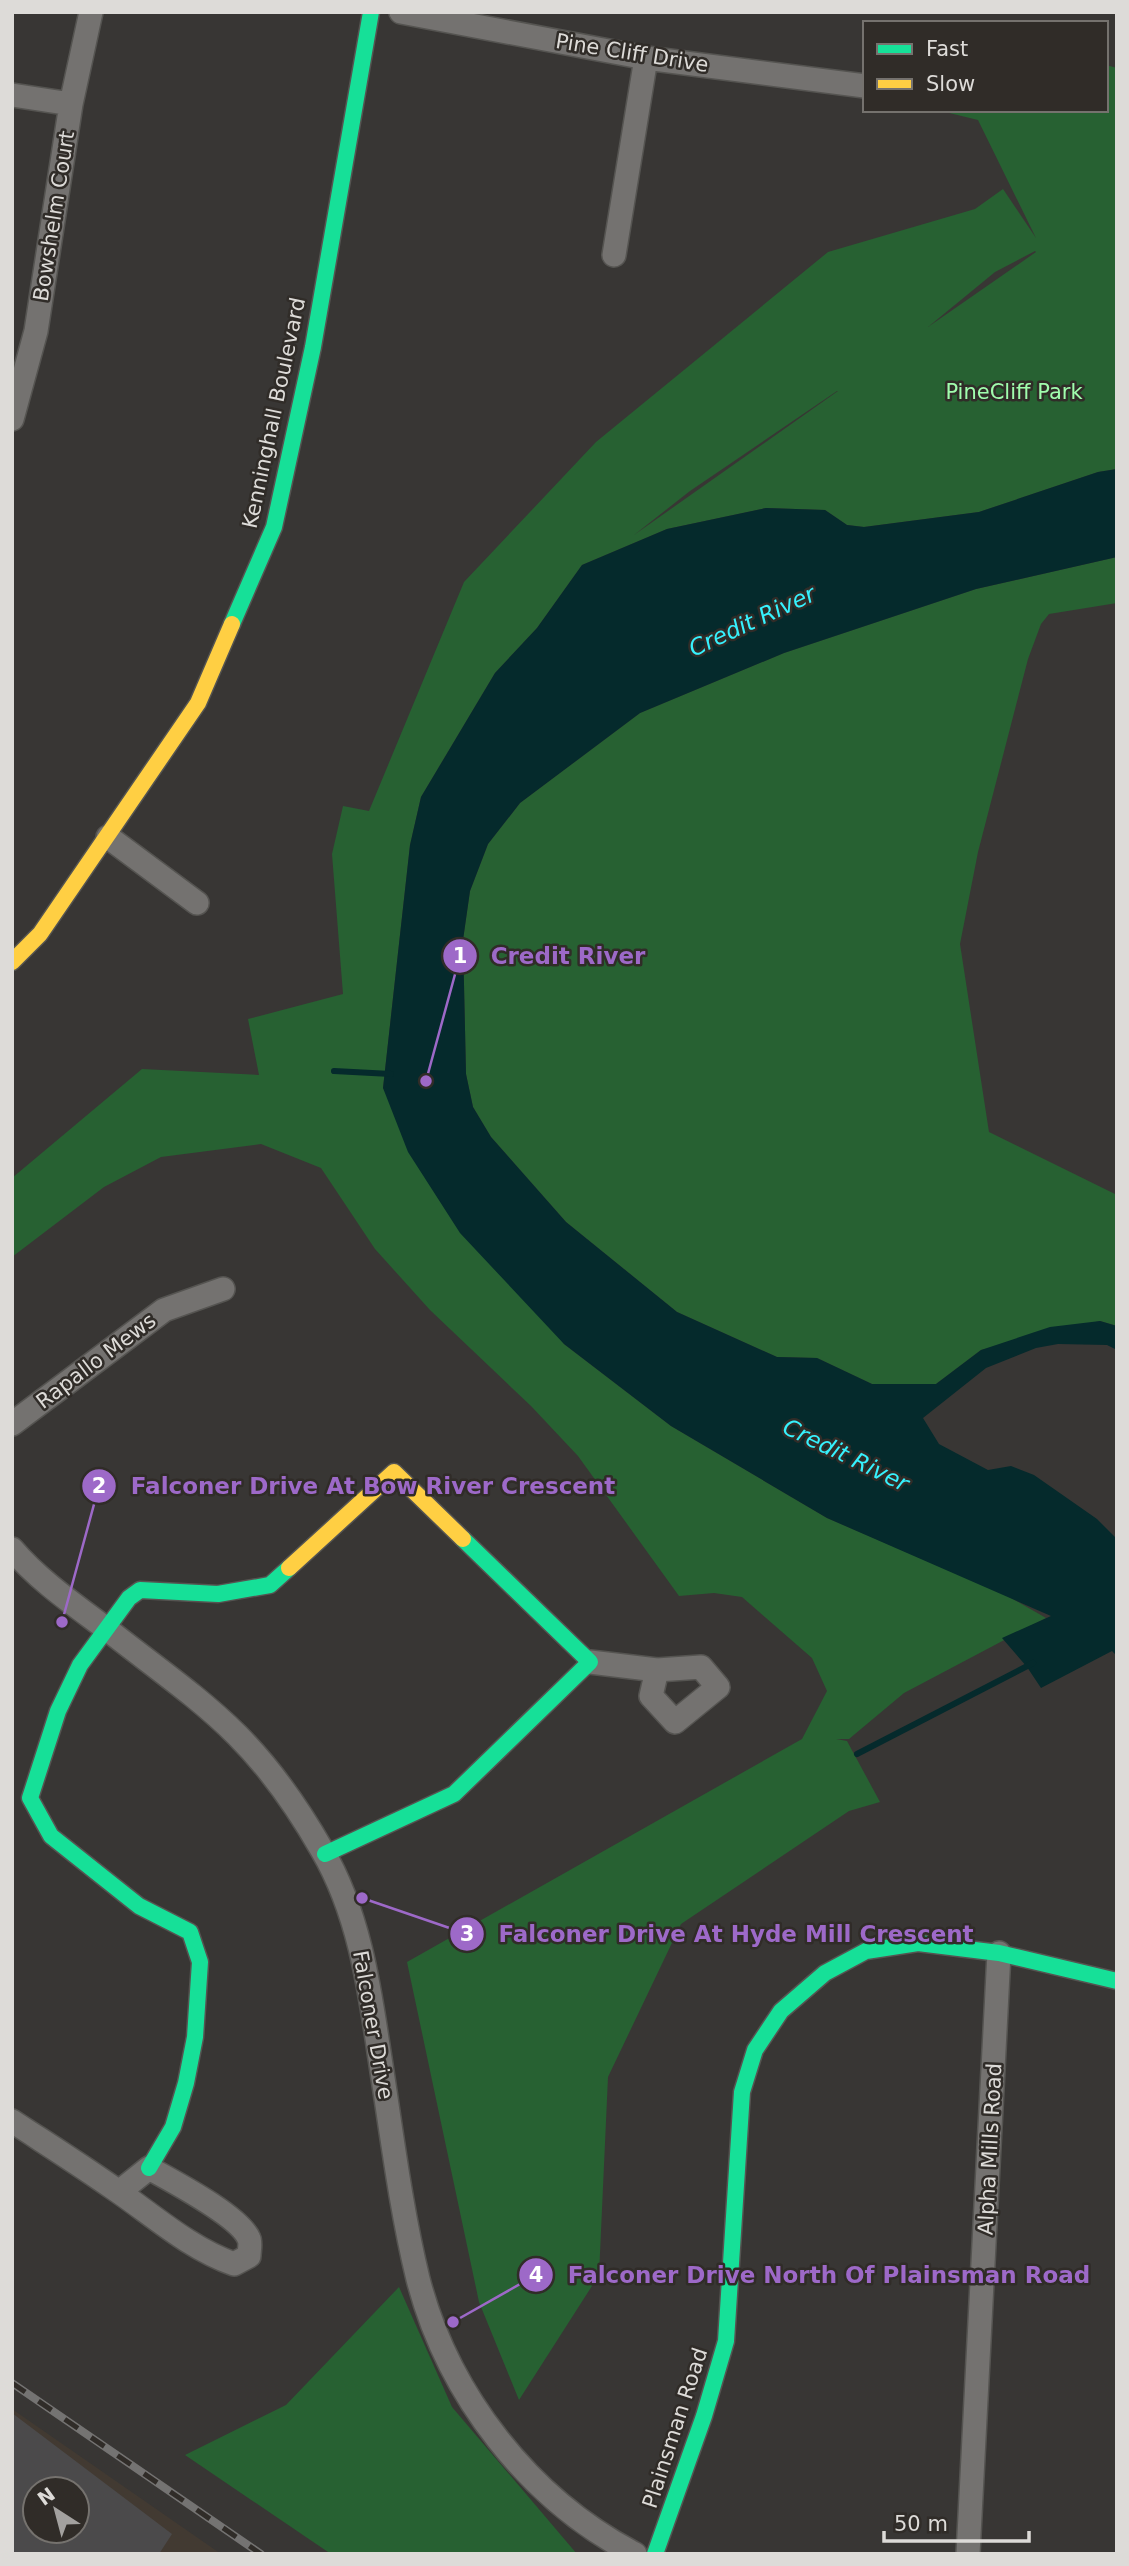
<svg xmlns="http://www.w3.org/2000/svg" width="1129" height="2566" viewBox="0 0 1129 2566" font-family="'DejaVu Sans',sans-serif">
<rect width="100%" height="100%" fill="#383634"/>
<path fill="#423a32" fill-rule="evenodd" d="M 12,2409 L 221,2554 L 12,2554 ZM 35,2489 L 77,2489 L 77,2531 L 35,2531 Z"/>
<path fill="#276132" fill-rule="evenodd" d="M 1106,65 L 1117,68 L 1117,469 L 1098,472 L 979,512 L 864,527 L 847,525 L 825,510 L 766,508 L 667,529 L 582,565 L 537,628 L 495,673 L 421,797 L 410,845 L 383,1088 L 564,1344 L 671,1426 L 827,1518 L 1004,1594 L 1046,1618 L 904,1693 L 849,1739 L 836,1739 L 847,1741 L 880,1802 L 849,1811 L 681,1924 L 608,2077 L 599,2275 L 519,2400 L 479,2302 L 407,1962 L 802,1739 L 827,1691 L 812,1658 L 742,1597 L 714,1593 L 679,1596 L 578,1456 L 531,1406 L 430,1310 L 375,1249 L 321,1168 L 261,1144 L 161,1157 L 104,1187 L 12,1257 L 12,1178 L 142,1069 L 259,1075 L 248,1019 L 343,994 L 332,854 L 343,806 L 369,811 L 464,582 L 596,442 L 828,252 L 975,209 L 1003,189 L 1036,238 L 978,120 L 937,110 L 1106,110 ZM 1035,251 L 1036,252 L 928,327 L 995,272 ZM 837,391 L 838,391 L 634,535 L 690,491 Z
M 1117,557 L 1117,603 L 1049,614 L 1041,624 L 1028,659 L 978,852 L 960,944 L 989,1132 L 1117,1195 L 1117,1326 L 1100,1321 L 981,1350 L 936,1384 L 872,1384 L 817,1358 L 777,1357 L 677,1312 L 566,1222 L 491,1137 L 473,1107 L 466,1074 L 463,940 L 470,891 L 488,844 L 520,803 L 640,713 L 784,653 L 976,589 Z
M 399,2287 L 452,2407 L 577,2554 L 331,2554 L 185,2455 L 286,2405 Z"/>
<path fill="#052a2c" d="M 1117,469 L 1117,557 L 976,589 L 784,653 L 640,713 L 520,803 L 488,844 L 470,891 L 463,940 L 466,1074 L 473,1107 L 491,1137 L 566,1222 L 677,1312 L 777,1357 L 817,1358 L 872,1384 L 936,1384 L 981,1350 L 1050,1327 L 1100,1321 L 1117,1326 L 1117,1350 L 1107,1345 L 1058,1344 L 1036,1348 L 986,1368 L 923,1418 L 939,1444 L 988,1470 L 1011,1466 L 1034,1475 L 1097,1519 L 1117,1539 L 1117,1656 L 1112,1651 L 1041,1688 L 1027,1667 L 1002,1638 L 1051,1616 L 827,1518 L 671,1426 L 564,1344 L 460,1233 L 408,1152 L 383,1088 L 410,845 L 421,797 L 495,673 L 537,628 L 582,565 L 667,529 L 766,508 L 825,510 L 847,525 L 864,527 L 979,512 L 1098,472 Z"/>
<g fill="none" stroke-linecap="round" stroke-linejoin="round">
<path stroke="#052a2c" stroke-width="6" d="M 334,1071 L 391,1074
M 857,1754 L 1033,1663"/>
</g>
<path fill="#4b4a4b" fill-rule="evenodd" d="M 12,2413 L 172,2534 L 159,2554 L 12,2554 ZM 35,2489 L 77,2489 L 77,2531 L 35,2531 Z"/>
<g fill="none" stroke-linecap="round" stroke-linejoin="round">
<defs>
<path id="street" d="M 401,12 L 646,58 L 865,86
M 12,95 L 71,104
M 614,255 L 646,58
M 12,419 L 36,331 L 71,104 L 91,12
M 108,837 L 197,903
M 12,1424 L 164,1310 L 223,1289
M 12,1549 C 42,1584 81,1609 117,1637 C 158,1669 201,1699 237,1735 C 271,1769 298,1808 322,1850 C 358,1911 369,1984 379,2052 C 391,2128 400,2205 418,2279 C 448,2395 529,2499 635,2554
M 590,1662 L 657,1670 L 701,1667 L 718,1687 L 675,1722 L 651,1696 L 657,1670
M 12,2121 C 47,2144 82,2166 116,2190 C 154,2216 189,2248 234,2264 L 249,2256 C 249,2251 251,2243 249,2239 C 240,2216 172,2181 149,2168 L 119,2192
M 968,2554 L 999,1953"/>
<path id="fast" d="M 232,624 L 274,527 L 313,347 L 371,12
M 325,1854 L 454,1794 L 590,1662 L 463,1539
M 149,2168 L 173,2127 L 186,2083 L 195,2037 L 200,1962 L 190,1932 L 139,1906 L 51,1836 L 30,1798 L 58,1711 L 80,1665 L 129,1598 L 140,1590 L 218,1594 L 270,1585 L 289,1568
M 655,2554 L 704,2416 L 726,2341 L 742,2092 L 755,2050 L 781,2011 L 825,1973 L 866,1951 L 918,1943 L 999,1953 L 1117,1981"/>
<path id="slow" d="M 12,962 L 40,934 L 198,703 L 232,624
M 289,1568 L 394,1472 L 463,1539"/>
</defs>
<use href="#street" stroke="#555451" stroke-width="26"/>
<use href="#fast" stroke="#555451" stroke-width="19"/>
<use href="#slow" stroke="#555451" stroke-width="19"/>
<use href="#street" stroke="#747270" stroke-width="23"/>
<use href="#fast" stroke="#16e098" stroke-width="16"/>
<use href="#slow" stroke="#ffcf43" stroke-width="16"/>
<defs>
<path id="rail" d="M 12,2383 L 261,2554"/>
</defs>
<use href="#rail" stroke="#747372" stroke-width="8"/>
<use href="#rail" stroke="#302c28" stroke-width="5" stroke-dasharray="16" stroke-linecap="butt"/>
</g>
<g text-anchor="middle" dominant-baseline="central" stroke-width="5" stroke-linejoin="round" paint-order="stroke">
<g font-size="21" fill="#dddbd8" stroke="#302c28">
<text transform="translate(632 53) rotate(9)">Pine Cliff Drive</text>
<text transform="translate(54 216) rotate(-81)">Bowshelm Court</text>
<text transform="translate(274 413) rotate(-78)">Kenninghall Boulevard</text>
<text transform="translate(96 1361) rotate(-37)">Rapallo Mews</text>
<text transform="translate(373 2025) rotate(80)">Falconer Drive</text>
<text transform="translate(990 2149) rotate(-87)">Alpha Mills Road</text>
<text transform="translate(675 2428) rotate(-72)">Plainsman Road</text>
</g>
<g font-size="21" fill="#a0fdad" stroke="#302c28">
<text x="1014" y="392">PineCliff Park</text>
</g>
<g font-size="23" font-style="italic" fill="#36f1fd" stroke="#302c28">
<text transform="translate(752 621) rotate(-25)">Credit River</text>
<text transform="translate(846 1455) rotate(26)">Credit River</text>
</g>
</g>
<path fill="none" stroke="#9d69c8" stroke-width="2.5" d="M426 1081L460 956M62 1622L99 1486M362 1898L467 1934M453 2322L536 2275"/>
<g fill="#9d69c8" stroke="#302c28" stroke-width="2.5">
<circle cx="426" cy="1081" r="7"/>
<circle cx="62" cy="1622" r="7"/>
<circle cx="362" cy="1898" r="7"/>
<circle cx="453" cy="2322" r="7"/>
<circle cx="460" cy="956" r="18"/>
<circle cx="99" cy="1486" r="18"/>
<circle cx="467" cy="1934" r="18"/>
<circle cx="536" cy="2275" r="18"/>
</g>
<g font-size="21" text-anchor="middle" font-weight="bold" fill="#fff">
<text x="460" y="963">1</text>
<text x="99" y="1493">2</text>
<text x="467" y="1941">3</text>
<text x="536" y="2282">4</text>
</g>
<g font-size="23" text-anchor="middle" font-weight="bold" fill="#9d69c8" stroke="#302c28" stroke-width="5" stroke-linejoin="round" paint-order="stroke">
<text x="568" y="964">Credit River</text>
<text x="373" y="1494">Falconer Drive At Bow River Crescent</text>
<text x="736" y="1942">Falconer Drive At Hyde Mill Crescent</text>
<text x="829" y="2283">Falconer Drive North Of Plainsman Road</text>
</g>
<rect width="1129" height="2566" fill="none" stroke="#dddbd8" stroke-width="28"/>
<rect x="863" y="21" width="245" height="91" fill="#302c28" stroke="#75726e" stroke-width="2"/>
<rect x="877" y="44" width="35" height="10" fill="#16e098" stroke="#75726e" stroke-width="2"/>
<text x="926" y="56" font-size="21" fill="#dddbd8">Fast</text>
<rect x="877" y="79" width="35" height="10" fill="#ffcf43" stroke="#75726e" stroke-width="2"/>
<text x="926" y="91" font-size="21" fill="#dddbd8">Slow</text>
<g transform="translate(56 2510) rotate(324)"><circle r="33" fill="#302c28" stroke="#75726e" stroke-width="2"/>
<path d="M0-5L12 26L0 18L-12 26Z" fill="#a3a19f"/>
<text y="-10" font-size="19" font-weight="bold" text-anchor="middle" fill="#dddbd8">N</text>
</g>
<path d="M884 2531v10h145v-10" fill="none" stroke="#dddbd8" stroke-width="3.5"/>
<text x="894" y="2531" font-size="21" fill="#dddbd8" stroke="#302c28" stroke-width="5" paint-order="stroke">50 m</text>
</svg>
